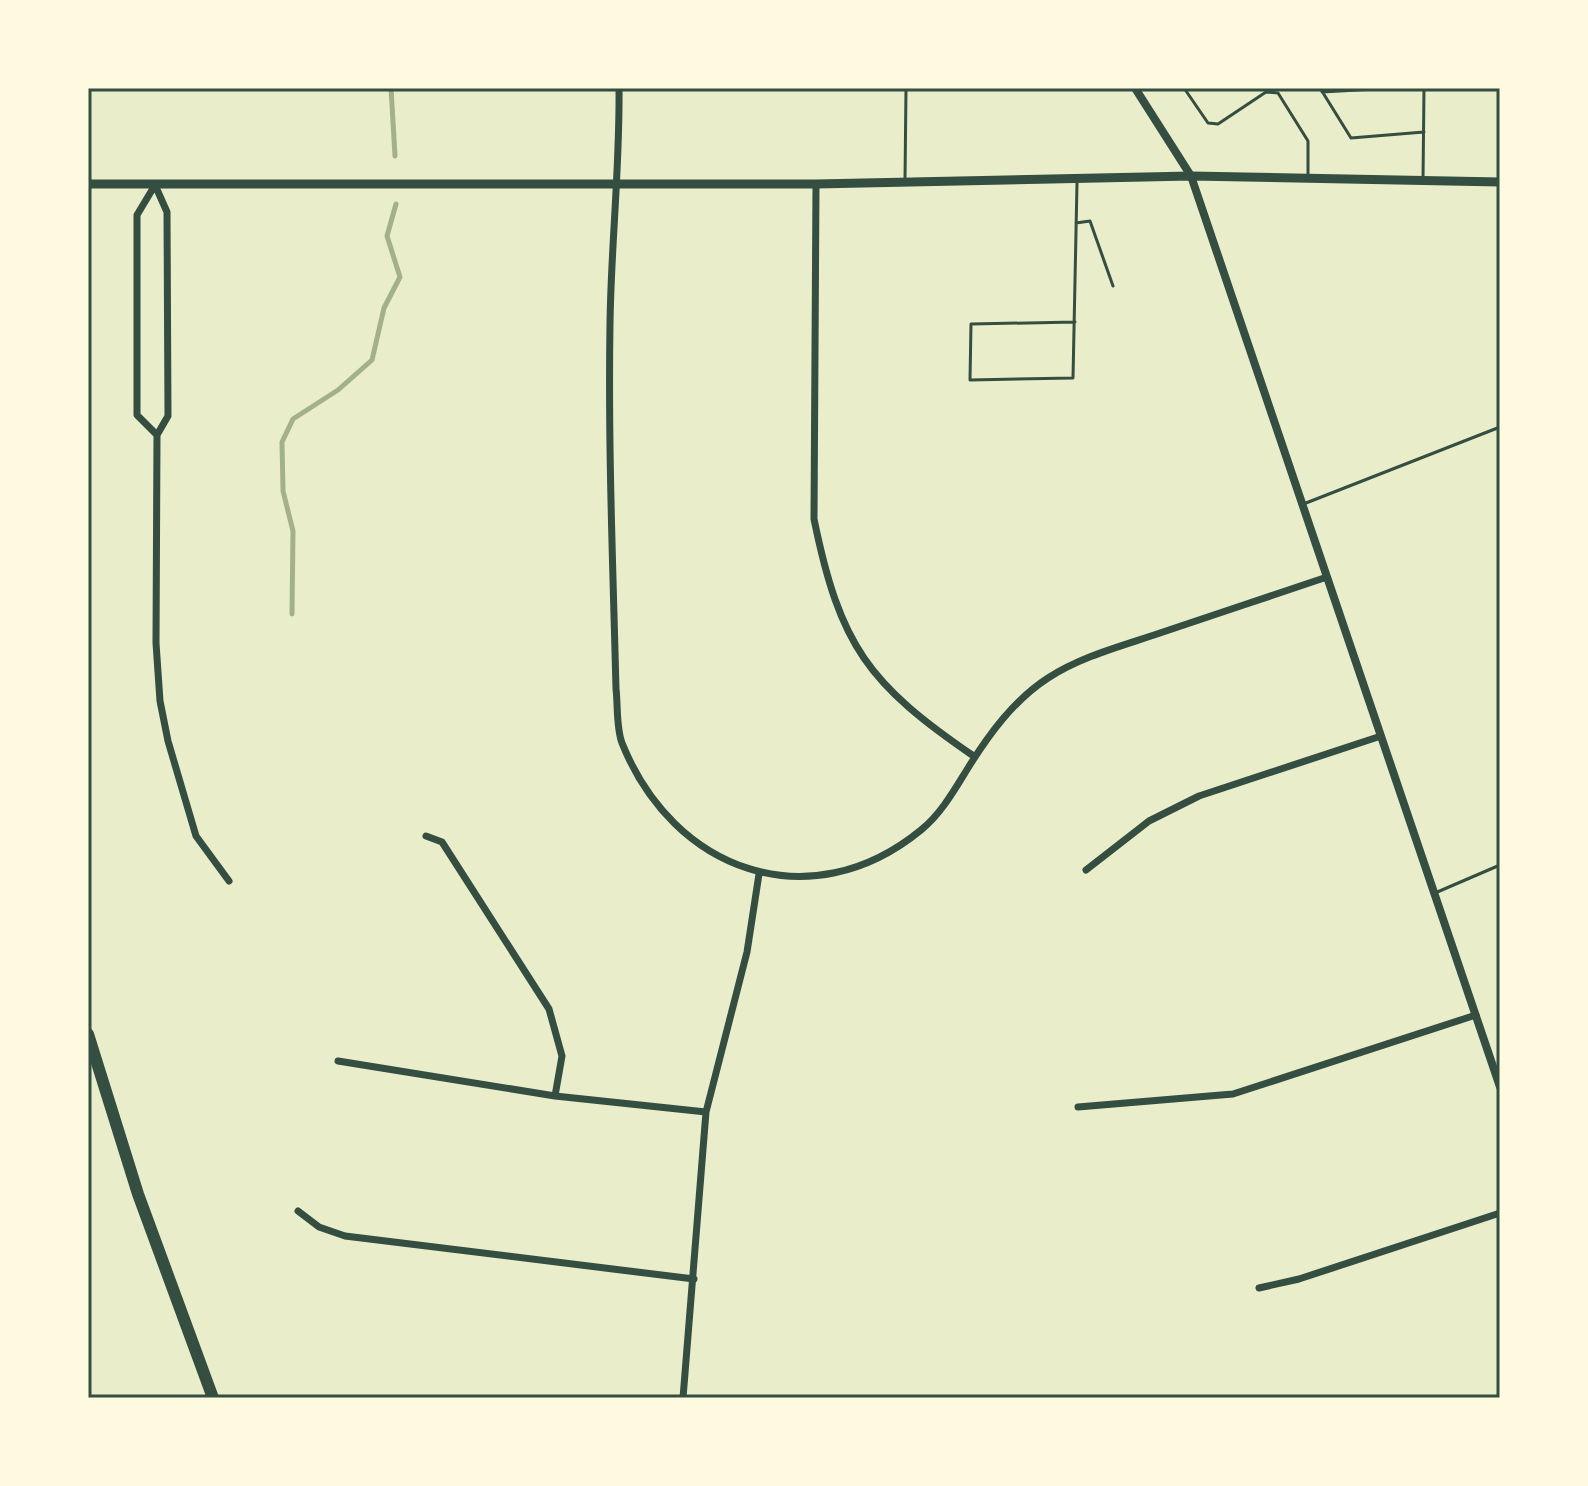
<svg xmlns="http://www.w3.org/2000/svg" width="1588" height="1486" viewBox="0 0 1588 1486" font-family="'Open Sans',sans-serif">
<rect width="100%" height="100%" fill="#e9edc9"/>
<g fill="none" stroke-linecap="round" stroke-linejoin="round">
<path stroke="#a3b18a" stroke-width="5" d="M 391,88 L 395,156
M 292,614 L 293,531 L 283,491 L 282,442 L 293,419 L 338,390 L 372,360 L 384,308 L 400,277 L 387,236 L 396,204"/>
<path stroke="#344e41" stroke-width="3" d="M 1184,88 L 1208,123 L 1218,124 L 1266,92 L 1278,93 L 1308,141 L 1308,174
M 1320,88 L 1351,138 L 1424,132
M 1322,92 L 1393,88
M 905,180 L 906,88
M 1423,180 L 1424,88
M 1076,223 L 1090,221 L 1113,286
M 1075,322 L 971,324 L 970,380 L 1073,378 L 1077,183
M 1306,503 L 1500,427
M 1435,893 L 1500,865"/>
<path stroke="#344e41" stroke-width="7" d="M 619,88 C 620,167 611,245 610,324 C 608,446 613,568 616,689 C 618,705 616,727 622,743 C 673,871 810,921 921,830 C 941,814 955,789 968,768 C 989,734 1014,700 1048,678 C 1082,656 1122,646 1160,633 C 1216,614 1271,596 1327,577
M 816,184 L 814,519 C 840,646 868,684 975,757
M 155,185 L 167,212 L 168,416 L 157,435 L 156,643 L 160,701 L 168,741 L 196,836 L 229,881
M 155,185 L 137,215 L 137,415 L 157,435
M 426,836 L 442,842 L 549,1009 L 562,1056 L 555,1096
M 1086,870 L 1149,821 L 1199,796 L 1381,736
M 338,1061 L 555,1096 L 706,1112
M 1078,1107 L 1233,1094 L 1476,1015
M 298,1211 L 319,1227 L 345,1236 L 694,1279
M 1259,1288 L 1299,1279 L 1500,1213
M 683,1398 L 706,1112 L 747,952 L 759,874"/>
<path stroke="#344e41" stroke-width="8" d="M 1135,88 L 1191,176 L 1500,1087"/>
<path stroke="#344e41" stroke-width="9" d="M 88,184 L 816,184 L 1191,176 L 1500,182"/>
<path stroke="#344e41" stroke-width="12" d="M 88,1034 L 138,1194 L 213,1398"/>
</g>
<rect width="1588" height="1486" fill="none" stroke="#fefae0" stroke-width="180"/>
<rect x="90" y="90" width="1408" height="1306" fill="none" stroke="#344e41" stroke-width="3"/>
</svg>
